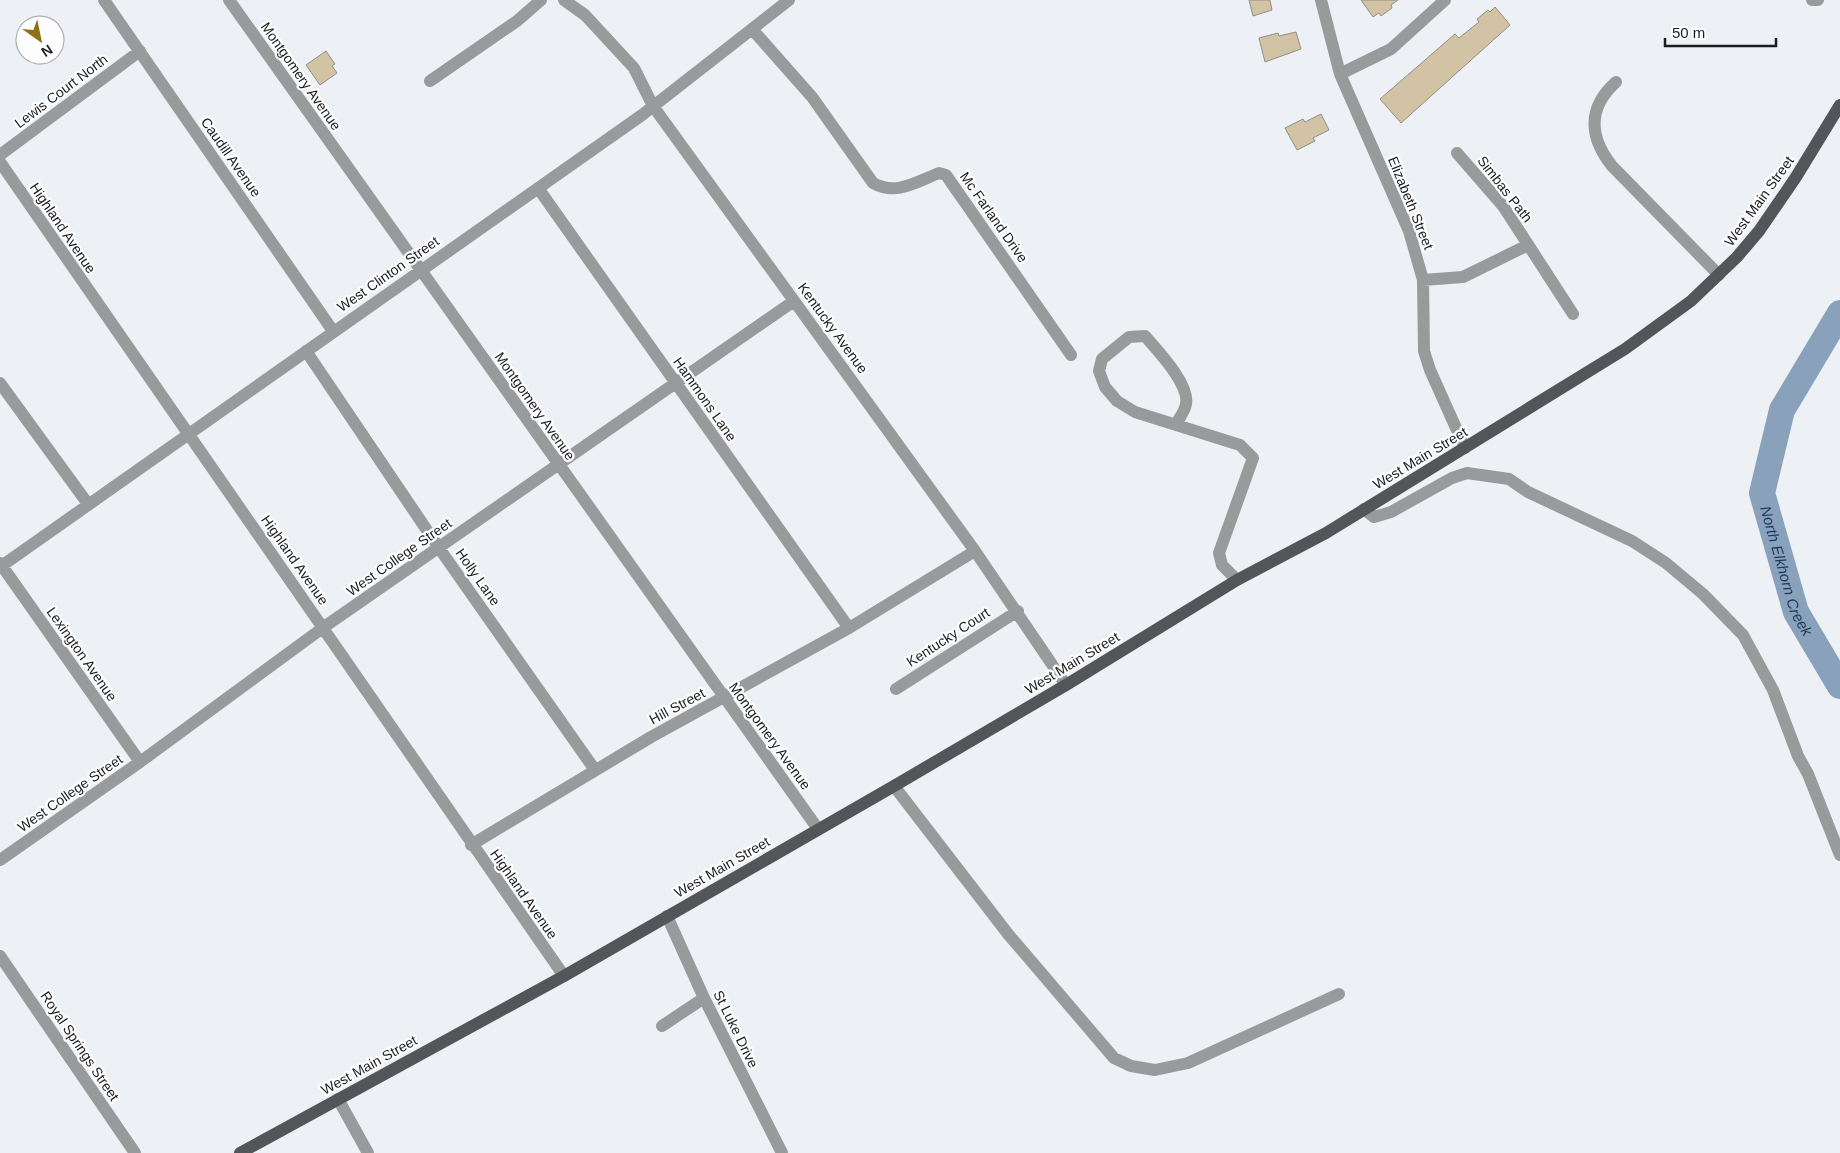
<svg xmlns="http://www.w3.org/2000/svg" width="1840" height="1153" viewBox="0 0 1840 1153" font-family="Arial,sans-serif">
<rect width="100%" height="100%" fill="#edf0f4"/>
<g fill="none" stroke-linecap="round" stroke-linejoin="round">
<path stroke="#8aa1bb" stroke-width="26" id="s1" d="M 1840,313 L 1782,410 L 1762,493 L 1796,612 L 1840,686"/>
</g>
<path fill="#d1c3a3" stroke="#918f8b" d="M 1249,0 L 1270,0 L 1272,10 L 1253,16 Z
M 1361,0 L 1398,0 L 1391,5 L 1392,8 L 1381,16 L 1379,13 L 1373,17 Z
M 1495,7 L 1510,25 L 1401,123 L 1380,99 L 1455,34 L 1459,38 L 1479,22 L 1477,19 L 1488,10 L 1490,12 Z
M 1296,32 L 1301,49 L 1265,62 L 1259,38 L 1278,33 L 1279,36 Z
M 326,51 L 335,64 L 332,66 L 337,73 L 320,85 L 306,65 Z
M 1321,114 L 1329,130 L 1313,138 L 1315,141 L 1297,150 L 1285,128 L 1303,119 L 1305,122 Z"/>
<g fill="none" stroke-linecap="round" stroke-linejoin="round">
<path stroke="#999a9c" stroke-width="12" d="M 104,0 L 333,331
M 229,0 L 818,829
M 564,0 L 585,15 L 634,68 L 653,106 L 975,551 L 1066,685
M 1321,0 L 1340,74 L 1409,231 L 1423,280 L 1424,351 L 1430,370 L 1465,448
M 1812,0 L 1818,0
M 752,29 L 812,97 L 873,183 C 896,196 916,182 939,173 L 946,175 L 1071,355
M 1340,74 L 1391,49 L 1445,0
M 430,81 L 517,21 L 541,0
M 1616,82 C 1587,108 1589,137 1612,166 L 1719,275
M 1457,153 L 1503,206 L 1573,314
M 0,155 L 140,51
M 0,162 L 564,976
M 538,188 L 849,628
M 1423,280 L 1463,277 L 1528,245
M 306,351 L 439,548 L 595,770
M 0,383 L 88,504
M 1176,425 C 1179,418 1185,411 1186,404 C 1190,384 1157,350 1145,336 L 1129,337 L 1102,359 L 1099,371 L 1105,387 L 1117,401 L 1135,412 L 1240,445 L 1253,458 L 1219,553 L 1222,565 L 1237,580
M 1364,509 L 1374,517 L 1391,512 L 1452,478 L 1467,473 L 1509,479 L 1528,492 L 1632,541 L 1666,563 L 1703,594 L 1743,635 L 1773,690 L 1798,756 L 1808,774 L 1840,855
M 0,563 L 140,762
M 0,567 L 642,115 L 789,0
M 896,689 L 1018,611
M 894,786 L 1008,934 L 1114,1058 L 1131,1066 L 1155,1070 L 1188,1063 L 1339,994
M 471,845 L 651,737 L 849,628 L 975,551
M 0,860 L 140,762 L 324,627 L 794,301
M 667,916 L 704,998 L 782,1153
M 0,956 L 135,1153
M 662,1026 L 704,998
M 338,1099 L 368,1153"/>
<path stroke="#535558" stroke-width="12" d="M 240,1153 L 564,976 L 894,786 L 1066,685 L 1237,580 L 1326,533 L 1625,349 L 1691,301 L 1737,257 L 1759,231 L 1796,177 L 1840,105"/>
</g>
<g text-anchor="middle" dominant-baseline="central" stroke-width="4.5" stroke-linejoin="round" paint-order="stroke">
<g font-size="14" fill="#1c1d1e" stroke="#fdfdfe">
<text transform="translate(301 76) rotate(55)">Montgomery Avenue</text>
<text transform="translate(61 91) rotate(-37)">Lewis Court North</text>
<text transform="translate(231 157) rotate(55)">Caudill Avenue</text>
<text transform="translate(1505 189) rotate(52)">Simbas Path</text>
<text transform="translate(1759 201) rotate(-54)">West Main Street</text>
<text transform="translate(1411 203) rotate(68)">Elizabeth Street</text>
<text transform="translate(994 217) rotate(55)">Mc Farland Drive</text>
<text transform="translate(63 228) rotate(56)">Highland Avenue</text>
<text transform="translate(388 274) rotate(-35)">West Clinton Street</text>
<text transform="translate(833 328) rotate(54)">Kentucky Avenue</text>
<text transform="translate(705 399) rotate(55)">Hammons Lane</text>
<text transform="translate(535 406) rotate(55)">Montgomery Avenue</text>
<text transform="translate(1420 458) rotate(-31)">West Main Street</text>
<text transform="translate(399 557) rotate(-35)">West College Street</text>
<text transform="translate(295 560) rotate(55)">Highland Avenue</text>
<text transform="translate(478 577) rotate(55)">Holly Lane</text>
<text transform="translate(948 637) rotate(-33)">Kentucky Court</text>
<text transform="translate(82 654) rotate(55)">Lexington Avenue</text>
<text transform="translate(1072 663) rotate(-31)">West Main Street</text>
<text transform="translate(677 706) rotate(-28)">Hill Street</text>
<text transform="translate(770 736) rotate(54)">Montgomery Avenue</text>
<text transform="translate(70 793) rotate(-35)">West College Street</text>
<text transform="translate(722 867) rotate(-30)">West Main Street</text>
<text transform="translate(524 894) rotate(55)">Highland Avenue</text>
<text transform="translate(736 1029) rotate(64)">St Luke Drive</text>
<text transform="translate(80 1046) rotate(56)">Royal Springs Street</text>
<text transform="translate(369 1065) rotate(-29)">West Main Street</text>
</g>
<g font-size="15" font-style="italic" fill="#183a5e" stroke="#fdfdfe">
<text stroke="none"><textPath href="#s1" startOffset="280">North Elkhorn Creek</textPath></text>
</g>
</g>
<g transform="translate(40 40) rotate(147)"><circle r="24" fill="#fdfdfe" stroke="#a3a3a4"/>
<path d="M0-4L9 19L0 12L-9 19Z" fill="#907015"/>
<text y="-8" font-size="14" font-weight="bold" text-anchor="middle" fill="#1c1d1e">N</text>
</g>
<path d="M1665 38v8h111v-8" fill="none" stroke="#1c1d1e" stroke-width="2.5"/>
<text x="1672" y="38" font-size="15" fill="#1c1d1e" stroke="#fdfdfe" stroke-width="4" paint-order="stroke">50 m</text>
</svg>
